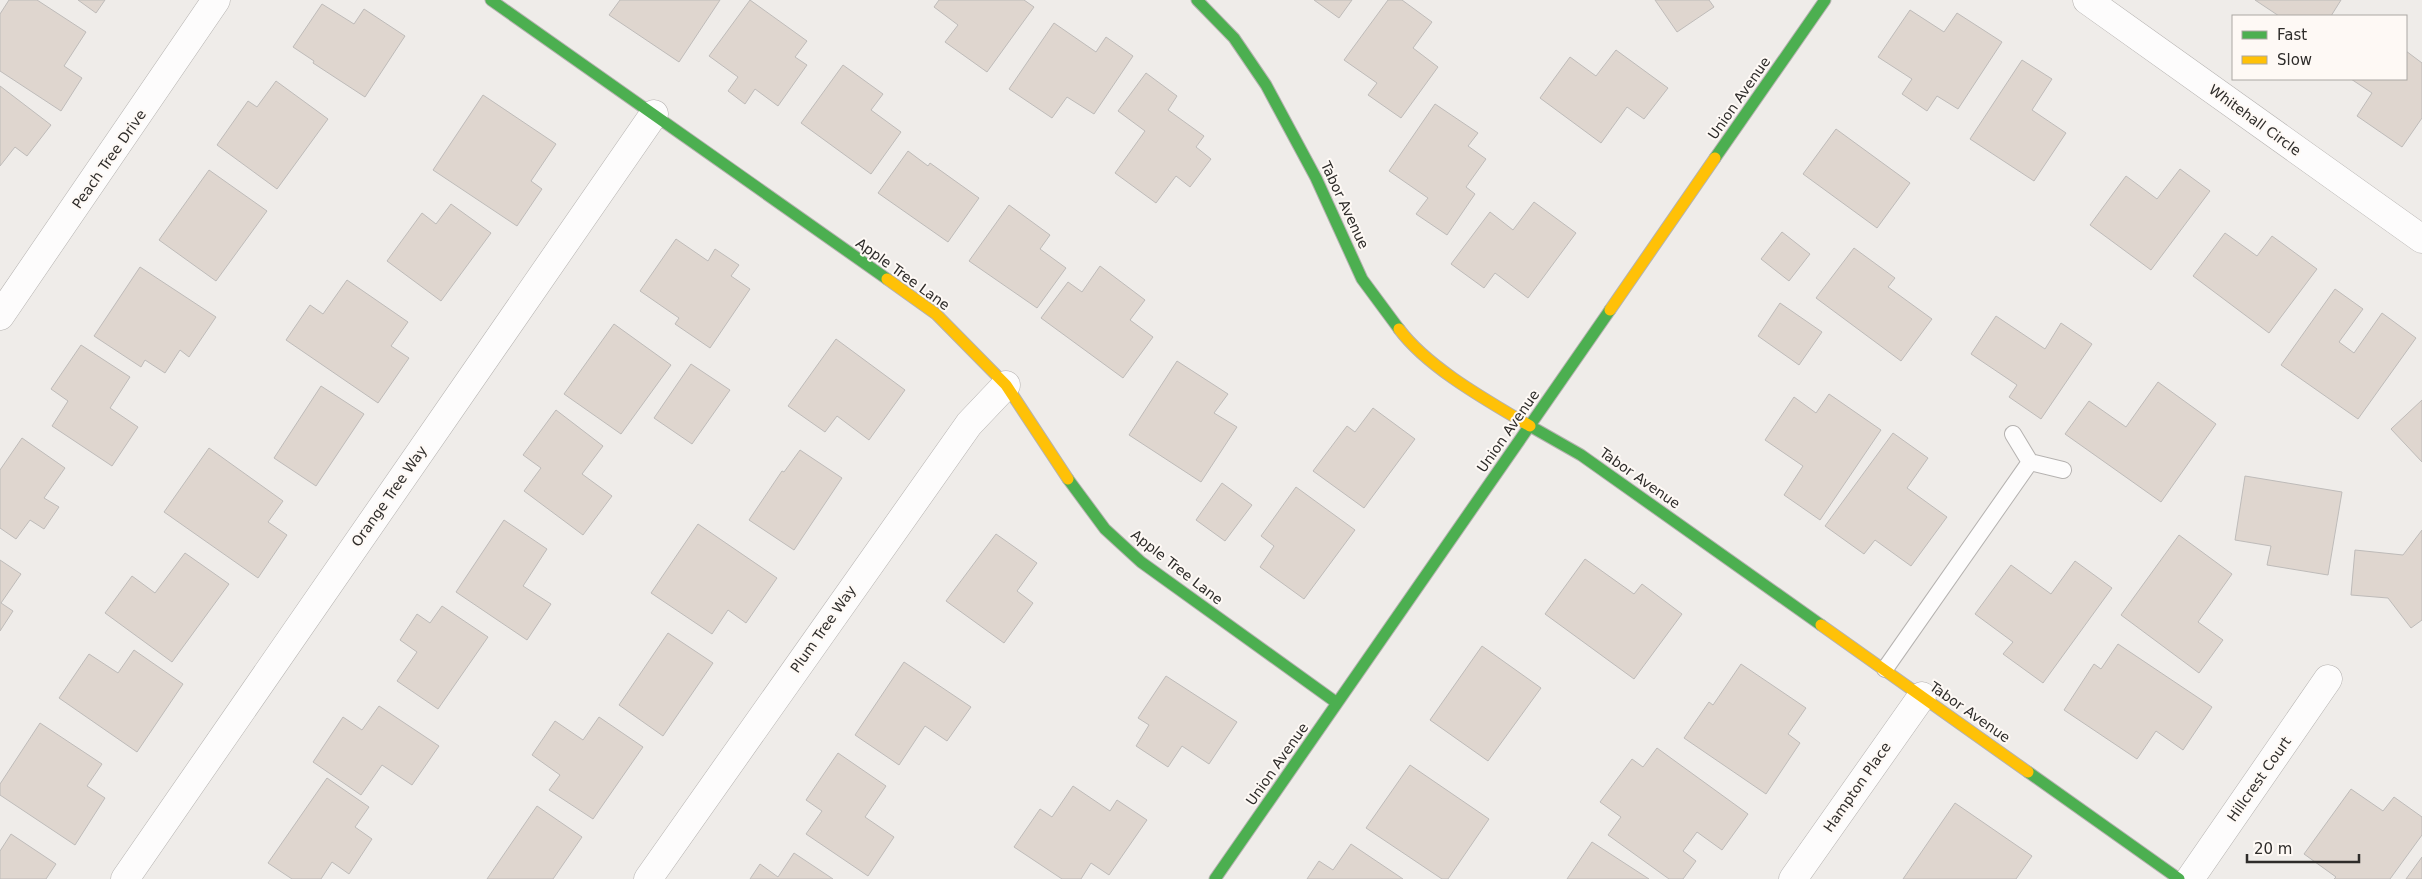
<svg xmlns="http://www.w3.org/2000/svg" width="2422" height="879" viewBox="0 0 2422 879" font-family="'DejaVu Sans',sans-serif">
<rect width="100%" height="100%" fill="#efece9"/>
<path fill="#dfd6cf" stroke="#bebbb9" d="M 9,0 L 37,0 L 86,32 L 64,66 L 82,78 L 61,111 L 0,71 L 0,14 Z
M 78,0 L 105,0 L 96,13 Z
M 620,0 L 720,0 L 679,62 L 609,15 Z
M 750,0 L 807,41 L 795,57 L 807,65 L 778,106 L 755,89 L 745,104 L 728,91 L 738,77 L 709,56 Z
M 939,0 L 1024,0 L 1034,7 L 987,72 L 945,42 L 958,25 L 934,7 Z
M 1314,0 L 1352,0 L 1339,18 Z
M 1388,0 L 1402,0 L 1432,22 L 1413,48 L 1438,67 L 1401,118 L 1368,95 L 1377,83 L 1344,60 Z
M 1655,0 L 1709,0 L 1714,7 L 1677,32 Z
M 2255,0 L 2341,0 L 2331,16 L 2279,16 Z
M 322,4 L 354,24 L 364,9 L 405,36 L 365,97 L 313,63 L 314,61 L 293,47 Z
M 1910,10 L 1944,32 L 1957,13 L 2002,42 L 1958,109 L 1937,96 L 1927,111 L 1902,94 L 1912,79 L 1878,57 Z
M 1054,23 L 1096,52 L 1106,37 L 1133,56 L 1094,114 L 1067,97 L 1052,118 L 1009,89 Z
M 1616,50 L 1668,88 L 1644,119 L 1627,107 L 1601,143 L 1540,98 L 1570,57 L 1596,76 Z
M 2406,51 L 2422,63 L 2422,118 L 2402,147 L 2357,116 L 2372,93 L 2351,79 L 2406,79 Z
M 2022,60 L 2052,79 L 2032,110 L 2066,133 L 2034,181 L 1970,139 Z
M 843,65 L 883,94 L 871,110 L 901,132 L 871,174 L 801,123 Z
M 1146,73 L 1177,96 L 1168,110 L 1204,136 L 1196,147 L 1211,159 L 1190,187 L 1176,176 L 1156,203 L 1115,173 L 1145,131 L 1118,111 Z
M 276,81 L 328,119 L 277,189 L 217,145 L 248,101 L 257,107 Z
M 0,86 L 51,125 L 27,156 L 15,147 L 0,166 Z
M 483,95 L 556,144 L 531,181 L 542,189 L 517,226 L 433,170 Z
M 1435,104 L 1478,133 L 1468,146 L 1486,159 L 1466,187 L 1475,194 L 1447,235 L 1416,214 L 1428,198 L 1389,171 Z
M 1836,129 L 1910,183 L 1877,228 L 1803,174 Z
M 908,151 L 928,166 L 930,163 L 979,198 L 948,242 L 878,193 Z
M 2180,169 L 2210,191 L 2151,270 L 2090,225 L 2126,176 L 2157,199 Z
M 209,170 L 267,211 L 216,281 L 159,240 Z
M 1534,202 L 1576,233 L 1528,298 L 1495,273 L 1484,288 L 1451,264 L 1490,212 L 1513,230 Z
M 451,204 L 491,233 L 441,301 L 387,261 L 422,213 L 436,224 Z
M 1009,205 L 1050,235 L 1040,249 L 1066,268 L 1037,308 L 969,261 Z
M 1782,232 L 1810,254 L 1789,281 L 1761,259 Z
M 2225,233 L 2257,256 L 2272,236 L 2317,269 L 2269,333 L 2193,276 Z
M 676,239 L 708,261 L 715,249 L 739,265 L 731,276 L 750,289 L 710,348 L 675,324 L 679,318 L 640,291 Z
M 1854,248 L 1895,278 L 1888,287 L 1932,319 L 1901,361 L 1816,298 Z
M 1100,266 L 1145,300 L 1130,320 L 1153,337 L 1123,378 L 1041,318 L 1068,282 L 1082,292 Z
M 140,267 L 216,317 L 189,357 L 180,350 L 165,373 L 145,360 L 141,367 L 94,336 Z
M 347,280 L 408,322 L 391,346 L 409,358 L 378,403 L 286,340 L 310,305 L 323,314 Z
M 2335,289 L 2363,309 L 2339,342 L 2354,353 L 2382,313 L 2416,338 L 2358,419 L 2281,365 Z
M 1780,303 L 1822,332 L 1799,365 L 1758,336 Z
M 1996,316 L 2045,349 L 2061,323 L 2092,344 L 2041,419 L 2009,397 L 2017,385 L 1971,354 Z
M 614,324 L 671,365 L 621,434 L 564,394 Z
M 836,339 L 905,390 L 869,440 L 837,416 L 825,432 L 788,406 Z
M 81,345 L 130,377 L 110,408 L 138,427 L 112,466 L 52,426 L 68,401 L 51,389 Z
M 1177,361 L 1228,394 L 1214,413 L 1237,427 L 1201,482 L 1129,435 Z
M 691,364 L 730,390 L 692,444 L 654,418 Z
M 2158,382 L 2216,424 L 2161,502 L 2065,434 L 2089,401 L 2126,427 Z
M 321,386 L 364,414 L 316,486 L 274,458 Z
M 1829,394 L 1881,430 L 1820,520 L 1784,495 L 1803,466 L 1765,440 L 1794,397 L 1816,413 Z
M 2422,400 L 2422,462 L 2391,429 Z
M 1373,408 L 1415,439 L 1364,508 L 1313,471 L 1347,426 L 1355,432 Z
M 556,410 L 603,446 L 582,474 L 612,496 L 583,535 L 524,491 L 541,468 L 523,455 Z
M 1893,433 L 1928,458 L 1907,488 L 1947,517 L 1911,566 L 1875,540 L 1864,554 L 1825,526 Z
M 22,438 L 65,468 L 44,498 L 59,507 L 44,529 L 30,520 L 16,539 L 0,528 L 0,470 Z
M 209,448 L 283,501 L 268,522 L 287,535 L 258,578 L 164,512 Z
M 800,450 L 842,478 L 794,550 L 749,520 L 782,471 L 784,472 Z
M 2245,476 L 2342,492 L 2328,575 L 2267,565 L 2271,546 L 2235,540 Z
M 1222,483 L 1252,505 L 1225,541 L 1196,520 Z
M 1296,487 L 1355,530 L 1304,599 L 1260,567 L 1274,546 L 1261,536 Z
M 504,520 L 547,549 L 523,586 L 551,604 L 527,640 L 456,592 Z
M 698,524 L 777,578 L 746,623 L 728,610 L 712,634 L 651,593 Z
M 2422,530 L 2422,620 L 2411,628 L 2388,598 L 2351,595 L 2355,550 L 2403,555 Z
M 996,534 L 1037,563 L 1017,591 L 1033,603 L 1004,643 L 946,601 Z
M 2179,535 L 2232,574 L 2198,622 L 2223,640 L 2199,673 L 2121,615 Z
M 185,553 L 229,584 L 172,662 L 105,613 L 132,576 L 155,593 Z
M 1585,559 L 1634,594 L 1642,584 L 1682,614 L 1634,679 L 1545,614 Z
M 0,560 L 21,574 L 1,603 L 13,611 L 0,631 Z
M 2075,561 L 2112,588 L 2043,683 L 2003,654 L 2013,642 L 1975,614 L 2011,565 L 2051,594 Z
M 442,606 L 488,637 L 438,709 L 397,681 L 417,652 L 400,640 L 417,614 L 430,623 Z
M 668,633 L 713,663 L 663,736 L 619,705 Z
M 2118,644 L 2212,707 L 2183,750 L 2156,731 L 2137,759 L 2064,710 L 2094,664 L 2101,669 Z
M 1482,646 L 1541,688 L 1488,761 L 1430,720 Z
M 134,650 L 183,684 L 137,752 L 59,698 L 89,654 L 118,673 Z
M 904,662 L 971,707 L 947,741 L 925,726 L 899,765 L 855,735 Z
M 1741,664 L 1806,708 L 1788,734 L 1800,743 L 1766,794 L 1684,738 L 1709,702 L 1713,705 Z
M 1166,676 L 1237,722 L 1209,764 L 1182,746 L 1168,767 L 1136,746 L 1149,725 L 1138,718 Z
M 379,706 L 439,746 L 412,785 L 382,765 L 361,795 L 313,762 L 343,717 L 362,730 Z
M 599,717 L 643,747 L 593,819 L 549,790 L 560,775 L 532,755 L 555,721 L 583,740 Z
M 40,723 L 102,764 L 87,786 L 105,798 L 75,845 L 0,795 L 0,784 Z
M 1657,748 L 1748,814 L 1722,850 L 1697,832 L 1683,851 L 1696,861 L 1683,879 L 1669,879 L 1608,835 L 1621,817 L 1600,802 L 1632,759 L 1643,767 Z
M 838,753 L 886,786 L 865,817 L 894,837 L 868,876 L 806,834 L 822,811 L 806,800 Z
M 1410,765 L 1489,819 L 1448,879 L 1442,879 L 1366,828 Z
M 327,778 L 369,807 L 355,827 L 372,839 L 349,874 L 332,862 L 321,879 L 292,879 L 268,863 Z
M 1073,786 L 1110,811 L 1117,800 L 1147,820 L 1109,875 L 1091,863 L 1081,879 L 1062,879 L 1014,847 L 1040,809 L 1052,817 Z
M 2351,789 L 2383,811 L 2394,797 L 2422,817 L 2422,835 L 2390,879 L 2334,879 L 2336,877 L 2304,854 Z
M 1955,803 L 2032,856 L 2016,879 L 1903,879 Z
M 537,806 L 582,837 L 553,879 L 487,879 Z
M 11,834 L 56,864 L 46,879 L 0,879 L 0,851 Z
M 1592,842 L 1649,879 L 1567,879 Z
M 1351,844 L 1403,879 L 1307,879 L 1319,861 L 1333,870 Z
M 794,853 L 833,879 L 750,879 L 760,864 L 778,877 Z
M 2422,857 L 2422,879 L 2406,879 Z"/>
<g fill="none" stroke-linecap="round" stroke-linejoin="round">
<defs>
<path id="lane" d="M 2030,462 L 2063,470
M 1885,669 L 2030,462 L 2013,434"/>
<path id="street" d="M 2087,0 L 2422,239
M 0,316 L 216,0
M 125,879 L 654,114
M 648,879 L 969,424 L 1006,385
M 1793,879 L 1922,696
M 2190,879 L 2328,679"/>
<path id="fast" d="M 491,0 L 887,279
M 1197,0 L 1234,38 L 1266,85 L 1316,178 L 1362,279 L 1399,329
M 1715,158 L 1825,0
M 1530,426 L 1581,455 L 1821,625
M 1068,479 L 1105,529 L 1141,562 L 1337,703
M 2028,772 L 2179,879
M 1215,879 L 1610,310"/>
<path id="slow" d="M 887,279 L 936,314 L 1006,385 L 1068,479
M 1610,310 L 1715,158
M 1399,329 C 1428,368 1488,401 1530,426
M 1821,625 L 2028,772"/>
</defs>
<use href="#lane" stroke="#b5b2b0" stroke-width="18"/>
<use href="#street" stroke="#b5b2b0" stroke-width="29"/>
<use href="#fast" stroke="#b5b2b0" stroke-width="13"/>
<use href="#slow" stroke="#b5b2b0" stroke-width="13"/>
<use href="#lane" stroke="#fdfcfc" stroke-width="16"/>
<use href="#street" stroke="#fdfcfc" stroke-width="28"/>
<use href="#fast" stroke="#4caf50" stroke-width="11"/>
<use href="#slow" stroke="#ffc107" stroke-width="11"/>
</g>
<g text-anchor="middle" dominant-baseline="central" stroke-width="4" stroke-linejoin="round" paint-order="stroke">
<g font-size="14" fill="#2e2c2a" stroke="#fef9f5">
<text transform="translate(1739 98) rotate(-55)">Union Avenue</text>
<text transform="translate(2255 120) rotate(36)">Whitehall Circle</text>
<text transform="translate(109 159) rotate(-55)">Peach Tree Drive</text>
<text transform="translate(1345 205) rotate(65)">Tabor Avenue</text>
<text transform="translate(903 274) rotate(36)">Apple Tree Lane</text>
<text transform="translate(1508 431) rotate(-55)">Union Avenue</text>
<text transform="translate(1640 478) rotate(35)">Tabor Avenue</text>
<text transform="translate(389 496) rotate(-55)">Orange Tree Way</text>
<text transform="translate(1177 567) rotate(38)">Apple Tree Lane</text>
<text transform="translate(823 629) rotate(-55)">Plum Tree Way</text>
<text transform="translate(1970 712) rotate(35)">Tabor Avenue</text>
<text transform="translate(1277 764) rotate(-55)">Union Avenue</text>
<text transform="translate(2259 779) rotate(-55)">Hillcrest Court</text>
<text transform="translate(1857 787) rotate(-55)">Hampton Place</text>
</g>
</g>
<rect x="2232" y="15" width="175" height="65" fill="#fef9f5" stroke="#aba7a4"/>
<rect x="2242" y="31" width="25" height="8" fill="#4caf50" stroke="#aba7a4"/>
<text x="2277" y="40" font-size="15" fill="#2e2c2a">Fast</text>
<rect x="2242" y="56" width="25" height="8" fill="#ffc107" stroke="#aba7a4"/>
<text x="2277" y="65" font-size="15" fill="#2e2c2a">Slow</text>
<path d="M2247 854v8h112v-8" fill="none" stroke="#2e2c2a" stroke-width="2.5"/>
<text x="2254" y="854" font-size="15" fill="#2e2c2a" stroke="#fef9f5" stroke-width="4" paint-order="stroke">20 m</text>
</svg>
